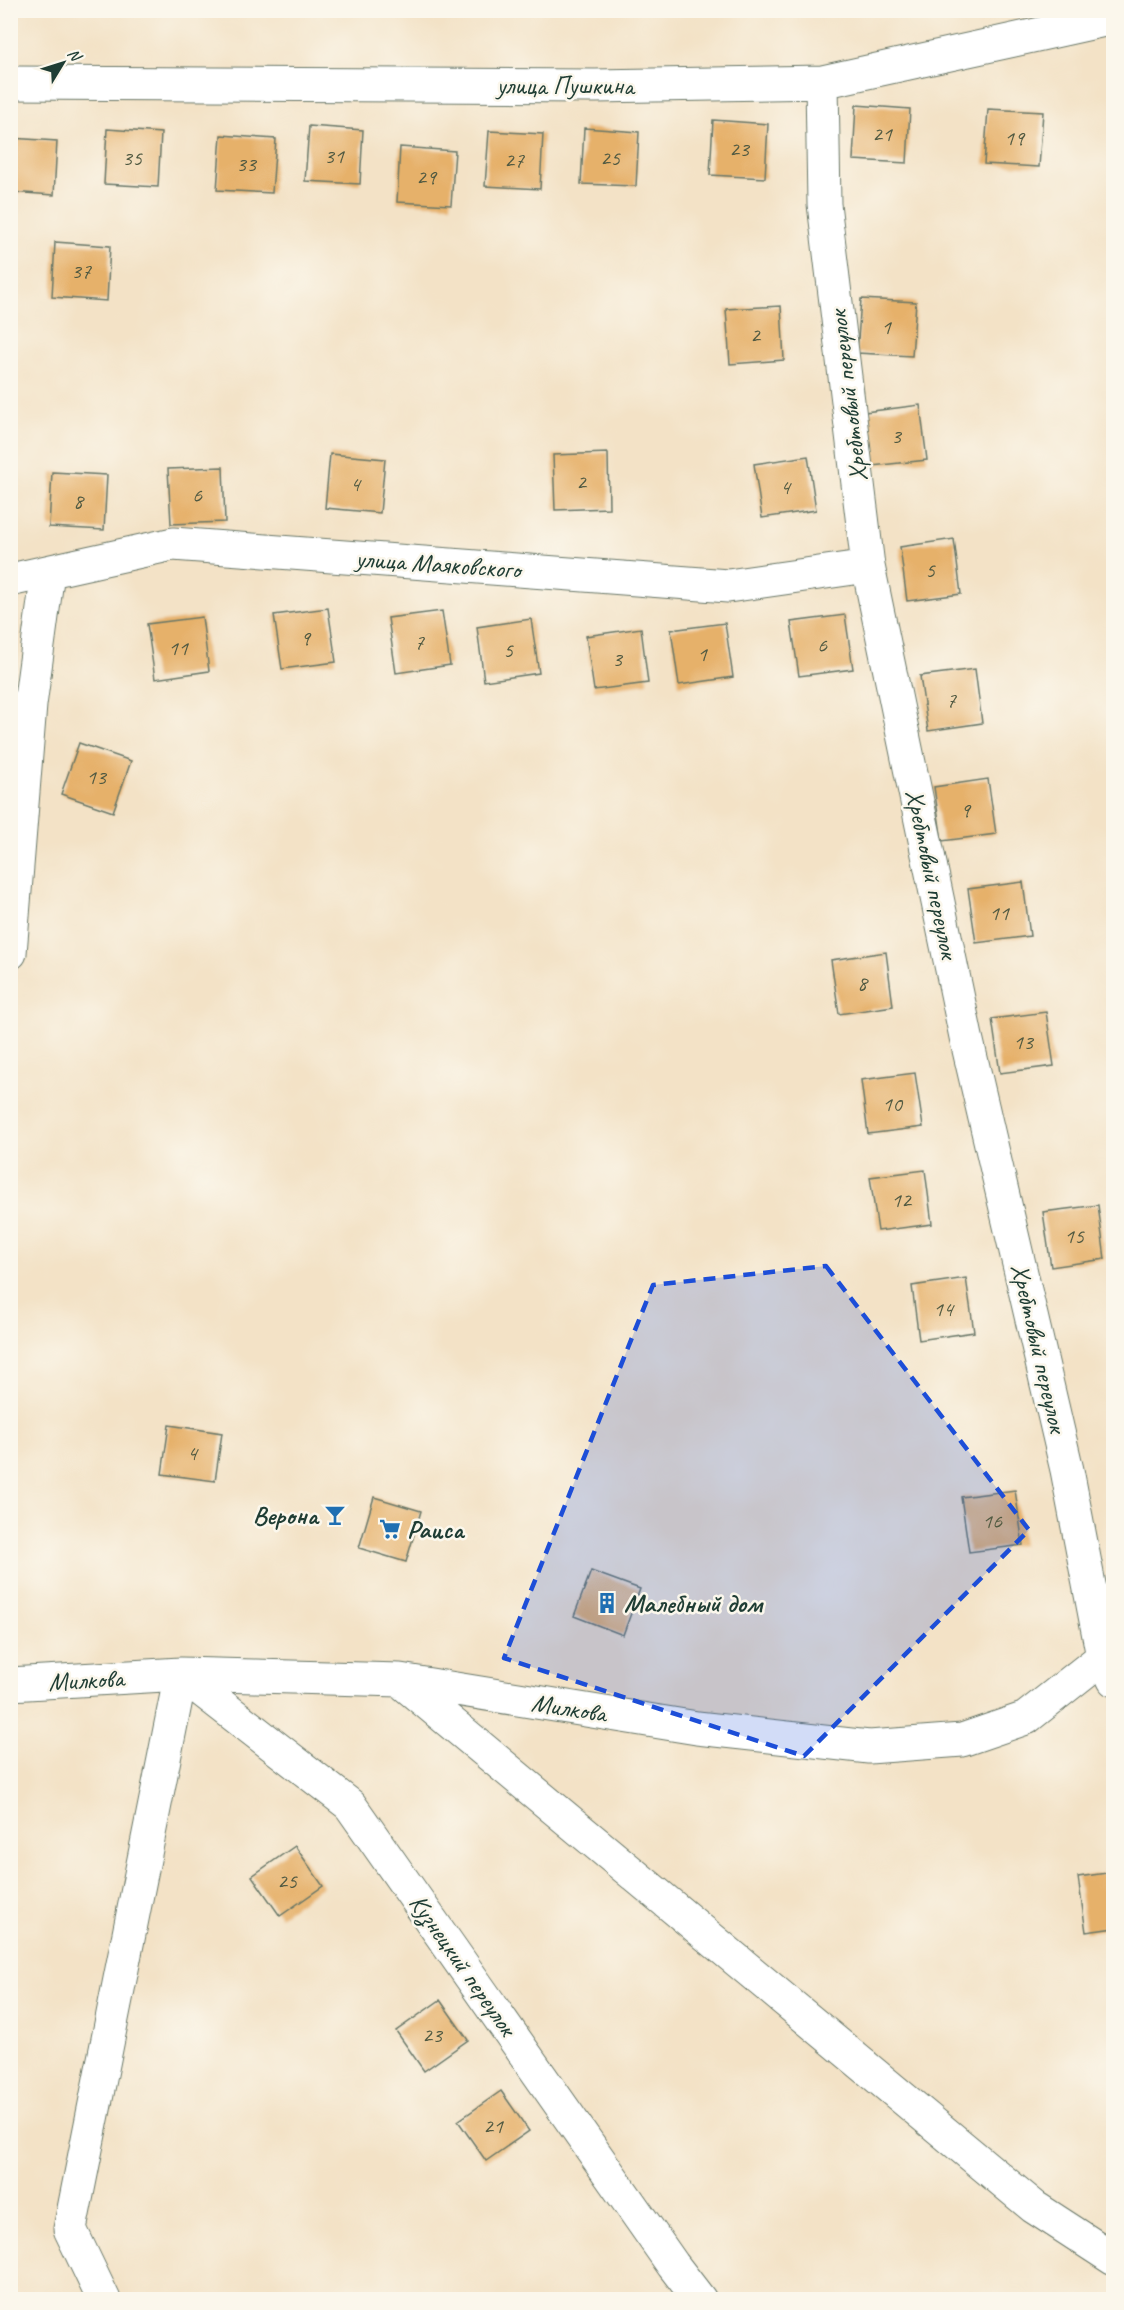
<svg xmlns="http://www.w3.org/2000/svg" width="1124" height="2310" viewBox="0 0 1124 2310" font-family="Caveat,sans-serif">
<rect width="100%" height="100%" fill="#fbf7ec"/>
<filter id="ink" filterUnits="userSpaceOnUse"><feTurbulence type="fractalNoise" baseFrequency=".0167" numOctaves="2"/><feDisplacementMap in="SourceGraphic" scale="12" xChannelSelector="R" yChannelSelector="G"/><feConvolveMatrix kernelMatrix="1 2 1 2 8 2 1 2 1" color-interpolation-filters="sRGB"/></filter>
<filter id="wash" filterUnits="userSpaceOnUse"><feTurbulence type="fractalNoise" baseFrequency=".008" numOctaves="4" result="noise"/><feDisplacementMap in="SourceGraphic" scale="24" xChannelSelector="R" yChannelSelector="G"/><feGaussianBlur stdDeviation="1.35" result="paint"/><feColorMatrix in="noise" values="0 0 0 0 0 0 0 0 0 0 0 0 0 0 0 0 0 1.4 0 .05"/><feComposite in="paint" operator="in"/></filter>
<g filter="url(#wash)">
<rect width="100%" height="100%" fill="#f3e2c6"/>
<g id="blocks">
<path fill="#e6b16b" d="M 856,105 L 910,109 L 907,163 L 853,160 Z
M 988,109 L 1043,112 L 1039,167 L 984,164 Z
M 713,120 L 768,124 L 765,178 L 710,175 Z
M 309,126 L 363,130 L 360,184 L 305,181 Z
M 584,128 L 639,132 L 636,186 L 581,184 Z
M 107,129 L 161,133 L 158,187 L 104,184 Z
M 489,131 L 543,134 L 540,189 L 485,186 Z
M 221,135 L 276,139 L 272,193 L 217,190 Z
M 10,138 L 57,141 L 54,195 L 10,192 Z
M 400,147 L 455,151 L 451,205 L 397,202 Z
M 55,242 L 110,246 L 107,301 L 52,297 Z
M 861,299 L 916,302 L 912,356 L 857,353 Z
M 781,306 L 784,360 L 730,364 L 726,309 Z
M 920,405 L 927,460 L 872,466 L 865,412 Z
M 608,453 L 609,508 L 555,510 L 553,455 Z
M 330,454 L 385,459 L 380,513 L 325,508 Z
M 808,456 L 816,510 L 762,518 L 754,464 Z
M 223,467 L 225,522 L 171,524 L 168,469 Z
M 52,472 L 107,475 L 104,530 L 49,527 Z
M 954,539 L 961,594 L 907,601 L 900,547 Z
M 328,608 L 336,662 L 282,669 L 274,615 Z
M 442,611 L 450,665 L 396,673 L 388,618 Z
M 845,615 L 853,669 L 799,676 L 791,622 Z
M 202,617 L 209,671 L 155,679 L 147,624 Z
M 531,619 L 539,673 L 484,681 L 477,627 Z
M 725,623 L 733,677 L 679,685 L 671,630 Z
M 641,628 L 648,683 L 594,690 L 586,636 Z
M 975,669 L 982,723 L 928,731 L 920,676 Z
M 79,743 L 131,761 L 113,812 L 61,794 Z
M 988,779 L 996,834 L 942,841 L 934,787 Z
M 1023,882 L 1030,936 L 976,943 L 968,889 Z
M 886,952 L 893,1006 L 839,1014 L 831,960 Z
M 1046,1012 L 1054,1066 L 1000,1073 L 992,1019 Z
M 915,1073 L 923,1127 L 868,1134 L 861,1080 Z
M 925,1170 L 932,1224 L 878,1231 L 870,1177 Z
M 1098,1205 L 1105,1259 L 1051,1267 L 1043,1212 Z
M 966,1278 L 974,1332 L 919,1340 L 912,1286 Z
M 169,1425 L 222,1433 L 215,1481 L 162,1474 Z
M 1015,1490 L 1023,1545 L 969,1552 L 961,1497 Z
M 374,1497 L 421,1511 L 406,1562 L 359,1548 Z
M 591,1571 L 640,1589 L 623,1635 L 574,1616 Z
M 295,1846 L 323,1886 L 280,1916 L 252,1876 Z
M 1114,1872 L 1114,1928 L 1086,1932 L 1078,1877 Z
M 440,2000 L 468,2040 L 424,2071 L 396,2031 Z
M 501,2091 L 529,2131 L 486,2161 L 458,2121 Z"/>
</g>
</g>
<g filter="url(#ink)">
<use href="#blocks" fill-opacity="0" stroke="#697767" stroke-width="1.5"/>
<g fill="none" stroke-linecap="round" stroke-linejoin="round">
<defs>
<path id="minor" d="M 822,82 L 824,204 L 868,566 L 966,1037 L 1067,1470 L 1103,1657 L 1114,1680
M 10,83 L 595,86 L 822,82 L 1114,18
M 10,580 L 173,544 L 728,586 L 868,566
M 10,953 L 30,705 L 48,572
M 402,1682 L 1034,2207 L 1114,2259
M 10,1684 L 181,1674 L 400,1680 L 697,1728 L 869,1747 L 962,1740 L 1026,1718 L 1103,1657
M 104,2300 L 70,2229 L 181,1674 L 350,1805 L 673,2265 L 700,2300"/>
</defs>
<use href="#minor" stroke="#697767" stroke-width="35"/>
<use href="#minor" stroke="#fff" stroke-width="33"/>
</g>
</g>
<path fill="#1d4ed8" fill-opacity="0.2" stroke="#1d4ed8" stroke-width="4.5" stroke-dasharray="12 8" stroke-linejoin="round" d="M 826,1266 L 1029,1530 L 804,1756 L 504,1658 L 653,1285 Z"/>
<defs>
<symbol id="bar-bare" viewBox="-9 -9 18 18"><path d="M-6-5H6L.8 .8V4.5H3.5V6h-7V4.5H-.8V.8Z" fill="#1f6fb2" stroke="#fbf7ec" stroke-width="2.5" paint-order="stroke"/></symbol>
<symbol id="supermarket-bare" viewBox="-9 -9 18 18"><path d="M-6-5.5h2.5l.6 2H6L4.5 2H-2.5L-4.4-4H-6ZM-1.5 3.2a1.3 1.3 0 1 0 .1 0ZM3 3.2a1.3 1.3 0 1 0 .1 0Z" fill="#1f6fb2" stroke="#fbf7ec" stroke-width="2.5" paint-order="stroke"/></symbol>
<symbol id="building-bare" viewBox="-9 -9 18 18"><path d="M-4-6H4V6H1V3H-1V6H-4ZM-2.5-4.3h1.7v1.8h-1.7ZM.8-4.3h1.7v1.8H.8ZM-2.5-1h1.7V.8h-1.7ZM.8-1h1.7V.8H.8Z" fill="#1f6fb2" stroke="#fbf7ec" stroke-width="2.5" paint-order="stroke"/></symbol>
</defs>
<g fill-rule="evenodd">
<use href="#bar-bare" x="320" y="1500" width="30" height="30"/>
<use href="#supermarket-bare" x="375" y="1514" width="30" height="30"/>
<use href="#building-bare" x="592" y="1588" width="30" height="30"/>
</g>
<g text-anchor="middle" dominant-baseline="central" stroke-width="5" stroke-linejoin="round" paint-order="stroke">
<g font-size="22" fill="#515a42">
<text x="882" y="134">21</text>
<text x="1014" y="138">19</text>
<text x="739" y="149">23</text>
<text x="334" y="156">31</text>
<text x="132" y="158">35</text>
<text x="610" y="158">25</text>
<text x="514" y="160">27</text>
<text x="246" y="164">33</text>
<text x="426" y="177">29</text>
<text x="81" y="271">37</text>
<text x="886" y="327">1</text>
<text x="755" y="335">2</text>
<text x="896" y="436">3</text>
<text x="581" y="482">2</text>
<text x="355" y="484">4</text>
<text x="785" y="487">4</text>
<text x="197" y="495">6</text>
<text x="78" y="501">8</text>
<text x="930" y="570">5</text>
<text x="305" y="638">9</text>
<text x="419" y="642">7</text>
<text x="822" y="645">6</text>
<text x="178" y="648">11</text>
<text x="508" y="650">5</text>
<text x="702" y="654">1</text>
<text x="617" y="659">3</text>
<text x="951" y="700">7</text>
<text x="96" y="777">13</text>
<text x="965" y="810">9</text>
<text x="999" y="913">11</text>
<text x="862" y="983">8</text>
<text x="1023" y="1042">13</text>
<text x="892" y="1104">10</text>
<text x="901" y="1200">12</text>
<text x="1074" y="1236">15</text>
<text x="943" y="1309">14</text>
<text x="192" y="1453">4</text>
<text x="992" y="1521">16</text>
<text x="287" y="1881">25</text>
<text x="432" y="2035">23</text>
<text x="493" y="2126">21</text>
</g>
<g font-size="26" fill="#1f3d34" stroke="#fbf7ec">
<text x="565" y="85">улица Пушкина</text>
<text transform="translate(848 396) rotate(-97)">Хребтовый переулок</text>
<text transform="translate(438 564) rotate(4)">улица Маяковского</text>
<text transform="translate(932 874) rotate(78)">Хребтовый переулок</text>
<text transform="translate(1039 1348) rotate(77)">Хребтовый переулок</text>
<text transform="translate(86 1680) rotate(-3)">Милкова</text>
<text transform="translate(569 1708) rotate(9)">Милкова</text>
<text transform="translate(463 1965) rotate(55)">Кузнецкий переулок</text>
</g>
<g font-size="26" font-weight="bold" fill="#1f3d34" stroke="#fbf7ec" text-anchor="start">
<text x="318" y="1515" text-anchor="end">Верона</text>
<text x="407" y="1529">Раиса</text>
<text x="624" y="1603">Малебный дом</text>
</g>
</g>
<rect width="1124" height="2310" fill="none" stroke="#fbf7ec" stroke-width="36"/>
<g transform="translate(63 63) rotate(52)" stroke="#fbf7ec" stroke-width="4.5" paint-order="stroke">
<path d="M0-4.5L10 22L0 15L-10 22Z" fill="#1f3d34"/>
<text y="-9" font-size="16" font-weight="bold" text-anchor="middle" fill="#1f3d34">N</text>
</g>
</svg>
